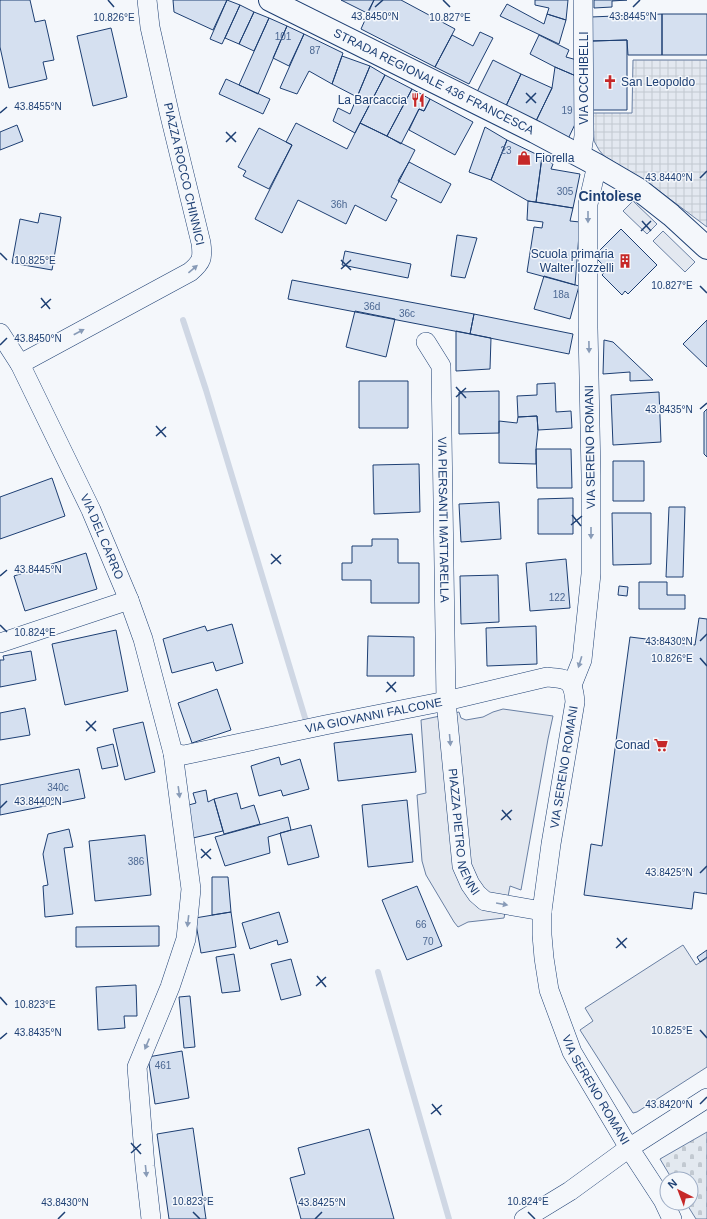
<svg xmlns="http://www.w3.org/2000/svg" width="707" height="1219" viewBox="0 0 707 1219" font-family="Helvetica,sans-serif">
<defs>
<pattern id="cemetery-stones" width="16" height="16" patternUnits="userSpaceOnUse"><rect width="16" height="16" fill="#e3e9f0"/><path d="M2 7V4a2 2 0 0 1 4 0v3zM10 15v-3a2 2 0 0 1 4 0v3z" fill="#c2c9d1"/></pattern>
<pattern id="plaza-grid" width="8" height="8" patternUnits="userSpaceOnUse"><rect width="8" height="8" fill="#e3e8f0"/><path d="M0 4h8M4 0v8" fill="none" stroke="#c2c8d1"/></pattern>
</defs>
<rect width="100%" height="100%" fill="#f4f7fb"/>
<path fill="url(#cemetery-stones)" stroke="#687fa3" d="M 707,1132 L 707,1219 L 696,1219 L 686,1203 L 691,1203 L 691,1179 L 672,1179 L 660,1159 Z"/>
<path fill="#e3e8f0" stroke="#687fa3" d="M 633,201 L 657,224 L 647,234 L 623,211 Z
M 663,231 L 695,262 L 685,272 L 653,241 Z
M 503,709 L 553,716 L 548,739 L 521,890 L 510,886 L 504,918 L 468,922 L 458,927 L 454,922 L 426,875 L 422,861 L 417,795 L 426,793 L 421,720 L 459,712 L 461,718 L 466,720 L 483,717 L 493,712 Z
M 683,945 L 696,965 L 707,958 L 707,1067 L 637,1112 L 633,1113 L 580,1030 L 593,1021 L 585,1008 Z"/>
<path fill="url(#plaza-grid)" stroke="#687fa3" d="M 633,60 L 707,60 L 707,227 L 650,184 L 604,156 L 599,150 L 594,141 L 593,113 L 632,113 Z"/>
<g fill="none" stroke-linecap="round" stroke-linejoin="round">
<path stroke="#cfd7e4" stroke-width="6" d="M 183,320 L 206,390 L 306,721
M 378,972 L 449,1219"/>
</g>
<path fill="#d5e0f0" stroke="#1d3f73" d="M 0,0 L 30,0 L 35,22 L 45,20 L 54,60 L 43,62 L 47,79 L 9,88 L 0,47 Z
M 173,0 L 227,0 L 213,30 L 174,12 Z
M 227,0 L 240,5 L 222,44 L 210,39 Z
M 341,0 L 374,0 L 367,13 Z
M 374,0 L 401,0 L 455,29 L 435,67 L 361,29 Z
M 535,0 L 568,0 L 566,20 L 547,14 L 549,8 L 535,5 Z
M 594,0 L 627,0 L 612,1 L 612,7 L 594,8 Z
M 507,4 L 544,24 L 547,14 L 566,20 L 559,44 L 500,16 Z
M 240,5 L 254,12 L 239,44 L 225,38 Z
M 254,12 L 269,18 L 254,51 L 239,44 Z
M 662,14 L 662,55 L 628,55 L 627,40 L 592,41 L 591,17 Z
M 662,14 L 707,14 L 707,55 L 662,55 Z
M 269,18 L 287,26 L 258,94 L 239,85 Z
M 287,26 L 304,34 L 289,66 L 273,58 Z
M 111,28 L 127,97 L 93,106 L 77,36 Z
M 480,32 L 493,38 L 469,84 L 435,67 L 452,35 L 473,46 Z
M 304,34 L 343,53 L 332,84 L 309,71 L 297,94 L 280,88 Z
M 539,35 L 569,50 L 566,57 L 577,60 L 576,76 L 555,67 L 530,54 Z
M 627,40 L 627,110 L 592,110 L 592,41 Z
M 342,56 L 370,66 L 357,97 L 332,84 Z
M 493,60 L 521,74 L 506,106 L 477,92 Z
M 370,66 L 385,75 L 355,133 L 333,121 L 338,108 L 350,114 Z
M 555,67 L 576,76 L 577,120 L 568,139 L 536,121 L 552,88 Z
M 521,74 L 552,88 L 536,121 L 506,106 Z
M 385,75 L 412,89 L 387,136 L 360,123 Z
M 226,79 L 270,99 L 263,114 L 219,94 Z
M 412,89 L 430,99 L 424,111 L 419,109 L 401,144 L 387,136 Z
M 430,99 L 473,122 L 455,155 L 409,130 L 419,109 L 424,111 Z
M 296,123 L 347,149 L 360,123 L 415,150 L 391,197 L 397,200 L 386,221 L 355,205 L 346,224 L 298,200 L 282,233 L 255,219 L 292,145 L 286,142 Z
M 17,125 L 23,141 L 0,150 L 0,132 Z
M 485,127 L 507,140 L 491,180 L 469,172 Z
M 259,128 L 292,145 L 269,189 L 243,176 L 246,171 L 238,167 Z
M 507,140 L 542,157 L 536,202 L 528,201 L 491,180 Z
M 542,157 L 553,164 L 551,169 L 580,174 L 573,208 L 536,202 Z
M 409,162 L 451,184 L 441,203 L 398,181 Z
M 528,201 L 573,208 L 570,221 L 580,222 L 575,285 L 527,272 L 534,227 L 542,228 L 543,222 L 527,220 Z
M 40,213 L 61,217 L 52,270 L 12,263 L 20,219 L 38,223 Z
M 621,229 L 657,265 L 628,294 L 625,291 L 622,295 L 602,275 L 607,269 L 594,256 Z
M 457,235 L 477,238 L 465,278 L 451,276 Z
M 345,251 L 411,264 L 408,278 L 342,265 Z
M 544,276 L 579,286 L 570,319 L 534,309 Z
M 292,280 L 474,314 L 470,334 L 288,299 Z
M 355,311 L 395,319 L 386,357 L 346,347 Z
M 474,314 L 573,334 L 569,354 L 470,334 Z
M 707,320 L 707,367 L 683,344 Z
M 456,331 L 491,338 L 490,369 L 456,371 Z
M 604,340 L 613,342 L 653,380 L 630,381 L 630,372 L 603,374 Z
M 359,381 L 408,381 L 408,428 L 359,428 Z
M 555,383 L 556,412 L 571,411 L 572,428 L 538,430 L 537,416 L 518,417 L 517,396 L 537,395 L 537,384 Z
M 499,391 L 499,433 L 459,434 L 459,392 Z
M 659,392 L 661,442 L 613,445 L 611,395 Z
M 707,409 L 707,457 L 704,454 L 704,412 Z
M 537,416 L 538,430 L 536,449 L 536,464 L 499,463 L 499,421 L 517,423 L 518,417 Z
M 536,449 L 571,449 L 572,488 L 537,488 Z
M 613,461 L 644,461 L 644,501 L 613,501 Z
M 419,464 L 420,512 L 374,514 L 373,465 Z
M 52,478 L 65,516 L 0,539 L 0,497 Z
M 573,498 L 573,534 L 538,534 L 538,499 Z
M 499,502 L 501,539 L 461,542 L 459,504 Z
M 669,507 L 685,507 L 683,577 L 666,577 Z
M 612,513 L 651,513 L 651,564 L 613,565 Z
M 372,539 L 398,539 L 398,563 L 419,563 L 419,603 L 371,603 L 371,580 L 342,580 L 342,563 L 352,563 L 352,546 L 372,546 Z
M 86,553 L 97,589 L 25,611 L 14,576 Z
M 566,559 L 570,608 L 530,611 L 526,563 Z
M 498,575 L 499,622 L 461,624 L 460,576 Z
M 639,582 L 667,582 L 667,595 L 685,595 L 685,609 L 639,609 Z
M 619,586 L 628,587 L 627,596 L 618,595 Z
M 699,618 L 707,619 L 707,894 L 694,892 L 692,909 L 584,895 L 591,844 L 602,846 L 630,637 L 695,645 Z
M 232,624 L 243,663 L 216,671 L 213,662 L 172,673 L 163,639 L 205,626 L 207,631 Z
M 536,626 L 537,664 L 487,666 L 486,628 Z
M 116,630 L 128,691 L 65,705 L 52,644 Z
M 368,636 L 414,637 L 414,676 L 367,676 Z
M 31,651 L 36,680 L 0,687 L 0,660 L 4,660 L 3,656 Z
M 217,689 L 231,730 L 192,743 L 178,703 Z
M 25,708 L 30,735 L 0,740 L 0,713 Z
M 143,722 L 155,772 L 125,780 L 113,729 Z
M 412,734 L 416,772 L 338,781 L 334,743 Z
M 113,744 L 118,766 L 102,769 L 97,748 Z
M 279,757 L 281,765 L 300,759 L 309,789 L 283,796 L 281,790 L 259,796 L 251,766 Z
M 79,769 L 85,798 L 0,815 L 0,785 Z
M 206,790 L 208,802 L 214,799 L 223,831 L 193,838 L 185,806 L 196,803 L 193,793 Z
M 237,793 L 241,809 L 254,805 L 260,824 L 224,834 L 214,799 Z
M 407,800 L 413,862 L 368,867 L 362,805 Z
M 288,817 L 291,830 L 268,837 L 270,853 L 225,866 L 215,837 Z
M 311,825 L 319,857 L 288,865 L 280,833 Z
M 69,829 L 73,847 L 64,848 L 73,914 L 45,917 L 43,886 L 48,885 L 43,854 L 48,834 Z
M 145,835 L 151,895 L 95,901 L 89,841 Z
M 212,877 L 228,877 L 231,912 L 212,915 Z
M 417,886 L 442,946 L 407,960 L 382,900 Z
M 231,912 L 236,947 L 201,953 L 195,918 Z
M 279,912 L 288,942 L 278,945 L 277,940 L 250,949 L 242,923 Z
M 159,926 L 159,946 L 76,947 L 76,927 Z
M 707,950 L 707,957 L 700,962 L 697,957 Z
M 234,954 L 240,991 L 222,993 L 216,957 Z
M 291,959 L 301,995 L 281,1000 L 271,964 Z
M 136,985 L 137,1016 L 124,1016 L 125,1028 L 98,1030 L 96,987 Z
M 190,996 L 195,1047 L 184,1048 L 179,997 Z
M 182,1051 L 189,1098 L 155,1104 L 148,1057 Z
M 193,1128 L 206,1219 L 169,1219 L 157,1134 Z
M 369,1129 L 394,1219 L 301,1219 L 290,1178 L 305,1174 L 298,1148 Z"/>
<g fill="none" stroke-linecap="round" stroke-linejoin="round">
<defs>
<g id="minor">
<path d="M 581,156 L 584,136 L 583,0"/>
<path id="s1" d="M 0,333 L 20,364 L 91,510 L 129,600 L 143,639 L 173,753 L 191,889 L 186,939 L 170,987 L 137,1067 L 145,1166 L 151,1219"/>
<path id="s2" d="M 426,342 L 441,366 L 446,701 L 462,866 L 470,884 L 477,894 L 485,901 L 542,911"/>
<path d="M 20,364 L 190,272 C 202,262 203,258 201,243 L 170,116 L 150,27 L 147,0"/>
<path d="M 0,643 L 129,600"/>
<path d="M 572,685 L 582,660 L 591,574 L 591,475 L 588,328 L 588,204 L 597,165"/>
<path id="s3" d="M 173,753 L 184,755 L 325,725 L 446,701 L 547,677 C 568,679 573,679 575,702 L 551,844 L 542,911 L 542,935 L 544,958 L 549,990 L 572,1052 L 629,1148 L 663,1200 L 672,1219"/>
<path d="M 524,1219 L 570,1191 L 629,1148 L 707,1098"/>
</g>
<g id="tertiary">
<path id="s4" d="M 270,0 L 535,132 L 597,165 L 638,189 L 671,215 L 707,248"/>
</g>
</defs>
<use href="#minor" stroke="#1d3f73" stroke-width="20"/>
<use href="#tertiary" stroke="#1d3f73" stroke-width="24"/>
<use href="#minor" stroke="#f4f7fb" stroke-width="19"/>
<use href="#tertiary" stroke="#f4f7fb" stroke-width="22"/>
</g>
<defs><path id="oneway-solid" d="M-6-.8H1V-3.2L6.5 0L1 3.2V.8H-6Z"/></defs>
<g fill="#889bb7">
<use href="#oneway-solid" transform="translate(588 217) rotate(90)"/>
<use href="#oneway-solid" transform="translate(193 269) rotate(-40)"/>
<use href="#oneway-solid" transform="translate(79 332) rotate(-28)"/>
<use href="#oneway-solid" transform="translate(589 347) rotate(89)"/>
<use href="#oneway-solid" transform="translate(591 533) rotate(90)"/>
<use href="#oneway-solid" transform="translate(580 662) rotate(107)"/>
<use href="#oneway-solid" transform="translate(450 740) rotate(85)"/>
<use href="#oneway-solid" transform="translate(179 792) rotate(82)"/>
<use href="#oneway-solid" transform="translate(502 904) rotate(10)"/>
<use href="#oneway-solid" transform="translate(188 921) rotate(97)"/>
<use href="#oneway-solid" transform="translate(147 1044) rotate(113)"/>
<use href="#oneway-solid" transform="translate(146 1171) rotate(84)"/>
</g>
<path fill="none" stroke="#1d3f73" stroke-width="1.5" d="M 108,0 L 114,7M 443,0 L 450,7M 375,7 L 383,0M 633,7 L 640,0M 526,93 L 536,103M 526,103 L 536,93M 0,113 L 7,107M 226,132 L 236,142M 226,142 L 236,132M 700,178 L 707,171M 642,221 L 651,231M 641,231 L 651,221M 0,253 L 7,260M 341,260 L 351,270M 341,269 L 351,260M 700,286 L 707,293M 41,298 L 50,309M 41,308 L 51,299M 0,345 L 7,338M 456,387 L 466,398M 456,397 L 466,388M 700,409 L 707,403M 156,426 L 166,437M 156,436 L 166,427M 572,515 L 581,526M 571,525 L 582,516M 271,554 L 281,564M 271,564 L 281,555M 0,576 L 7,570M 0,625 L 7,632M 700,641 L 707,634M 700,658 L 707,666M 387,682 L 396,692M 386,692 L 396,682M 86,721 L 96,731M 86,731 L 96,721M 0,808 L 7,801M 502,810 L 511,820M 501,820 L 512,810M 201,849 L 211,859M 201,858 L 211,849M 700,873 L 707,866M 617,938 L 626,948M 616,948 L 627,938M 317,976 L 326,987M 316,986 L 326,977M 0,997 L 7,1005M 700,1030 L 707,1038M 0,1039 L 7,1033M 432,1104 L 441,1115M 700,1104 L 707,1097M 431,1114 L 442,1105M 131,1143 L 141,1154M 131,1153 L 141,1144M 193,1212 L 200,1219M 528,1212 L 535,1219M 58,1219 L 65,1212M 315,1219 L 322,1212"/>
<defs>
<symbol id="church-bare" viewBox="-9 -9 18 18"><path d="M-1.2-6h2.4v3.5h3.3v2.4h-3.3V6h-2.4V-.1h-3.3v-2.4h3.3Z" fill="#c62828" stroke="#f4f7fb" stroke-width="2.5" paint-order="stroke"/></symbol>
<symbol id="restaurant-bare" viewBox="-9 -9 18 18"><path d="M-5-6h1v4h1v-4h1v4h1v-4h1v5L-1.5 .5V6h-2V.5L-5-1ZM5-6V6H3V1.5H1.5Q1.5-4 5-6Z" fill="#c62828" stroke="#f4f7fb" stroke-width="2.5" paint-order="stroke"/></symbol>
<symbol id="shop-bare" viewBox="-9 -9 18 18"><path d="M-5-2.5h2.3a2.7 3.5 0 0 1 5.4 0H5L5.5 6h-11ZM-1.5-2.5h3a1.5 2.3 0 0 0-3 0Z" fill="#c62828" stroke="#f4f7fb" stroke-width="2.5" paint-order="stroke"/></symbol>
<symbol id="building-bare" viewBox="-9 -9 18 18"><path d="M-4-6H4V6H1V3H-1V6H-4ZM-2.5-4.3h1.7v1.8h-1.7ZM.8-4.3h1.7v1.8H.8ZM-2.5-1h1.7V.8h-1.7ZM.8-1h1.7V.8H.8Z" fill="#c62828" stroke="#f4f7fb" stroke-width="2.5" paint-order="stroke"/></symbol>
<symbol id="supermarket-bare" viewBox="-9 -9 18 18"><path d="M-6-5.5h2.5l.6 2H6L4.5 2H-2.5L-4.4-4H-6ZM-1.5 3.2a1.3 1.3 0 1 0 .1 0ZM3 3.2a1.3 1.3 0 1 0 .1 0Z" fill="#c62828" stroke="#f4f7fb" stroke-width="2.5" paint-order="stroke"/></symbol>
</defs>
<g fill-rule="evenodd">
<use href="#church-bare" x="600" y="72" width="20" height="20"/>
<use href="#restaurant-bare" x="408" y="90" width="20" height="20"/>
<use href="#shop-bare" x="514" y="148" width="20" height="20"/>
<use href="#building-bare" x="615" y="251" width="20" height="20"/>
<use href="#supermarket-bare" x="651" y="735" width="20" height="20"/>
</g>
<g text-anchor="middle" dominant-baseline="central" stroke-width="3" stroke-linejoin="round" paint-order="stroke">
<g font-size="10" fill="#4b6792">
<text x="283" y="36">101</text>
<text x="315" y="50">87</text>
<text x="567" y="110">19</text>
<text x="506" y="150">23</text>
<text x="565" y="191">305</text>
<text x="339" y="204">36h</text>
<text x="561" y="294">18a</text>
<text x="372" y="306">36d</text>
<text x="407" y="313">36c</text>
<text x="557" y="597">122</text>
<text x="58" y="787">340c</text>
<text x="136" y="861">386</text>
<text x="421" y="924">66</text>
<text x="428" y="941">70</text>
<text x="163" y="1065">461</text>
</g>
<g font-size="12" fill="#1d3f73" stroke="#f4f7fb">
<text transform="translate(584 78) rotate(-90)">VIA OCCHIBELLI</text>
<text stroke="none"><textPath href="#s4" startOffset="183">STRADA REGIONALE 436 FRANCESCA</textPath></text>
<text transform="translate(184 174) rotate(77)">PIAZZA ROCCO CHINNICI</text>
<text transform="translate(590 447) rotate(-91)">VIA SERENO ROMANI</text>
<text stroke="none"><textPath href="#s2" startOffset="182">VIA PIERSANTI MATTARELLA</textPath></text>
<text stroke="none"><textPath href="#s1" startOffset="228">VIA DEL CARRO</textPath></text>
<text stroke="none"><textPath href="#s3" startOffset="205">VIA GIOVANNI FALCONE</textPath></text>
<text transform="translate(564 767) rotate(-81)">VIA SERENO ROMANI</text>
<text stroke="none"><textPath href="#s2" startOffset="496">PIAZZA PIETRO NENNI</textPath></text>
<text stroke="none"><textPath href="#s3" startOffset="828">VIA SERENO ROMANI</textPath></text>
</g>
<g font-size="12" fill="#1d3f73" stroke="#f4f7fb" text-anchor="end">
<text x="621" y="82" text-anchor="start">San Leopoldo</text>
<text x="407" y="100">La Barcaccia</text>
<text x="535" y="158" text-anchor="start">Fiorella</text>
<text x="614" y="254">Scuola primaria<tspan x="614" dy="14">Walter Iozzelli</tspan></text>
<text x="650" y="745">Conad</text>
</g>
<g font-size="14" font-weight="bold" fill="#1d3f73" stroke="#f4f7fb">
<text x="610" y="196">Cintolese</text>
</g>
</g>
<g font-size="10" text-anchor="middle" fill="#1d3f73" stroke="#f4f7fb" stroke-width="3" stroke-linejoin="round" paint-order="stroke">
<text x="375" y="20">43.8450°N</text>
<text x="633" y="20">43.8445°N</text>
<text x="450" y="21">10.827°E</text>
<text x="114" y="21">10.826°E</text>
<text x="38" y="110">43.8455°N</text>
<text x="669" y="181">43.8440°N</text>
<text x="35" y="264">10.825°E</text>
<text x="672" y="289">10.827°E</text>
<text x="38" y="342">43.8450°N</text>
<text x="669" y="413">43.8435°N</text>
<text x="38" y="573">43.8445°N</text>
<text x="35" y="636">10.824°E</text>
<text x="669" y="645">43.8430°N</text>
<text x="672" y="662">10.826°E</text>
<text x="38" y="805">43.8440°N</text>
<text x="669" y="876">43.8425°N</text>
<text x="35" y="1008">10.823°E</text>
<text x="672" y="1034">10.825°E</text>
<text x="38" y="1036">43.8435°N</text>
<text x="669" y="1108">43.8420°N</text>
<text x="193" y="1205">10.823°E</text>
<text x="528" y="1205">10.824°E</text>
<text x="65" y="1206">43.8430°N</text>
<text x="322" y="1206">43.8425°N</text>
</g>
<g transform="translate(679 1191) rotate(318)"><circle r="19" fill="#f4f7fb" stroke="#9eadc5"/>
<path d="M0-3L7 15L0 10L-7 15Z" fill="#c62828"/>
<text y="-6" font-size="11" font-weight="bold" text-anchor="middle" fill="#1d3f73">N</text>
</g>
</svg>
